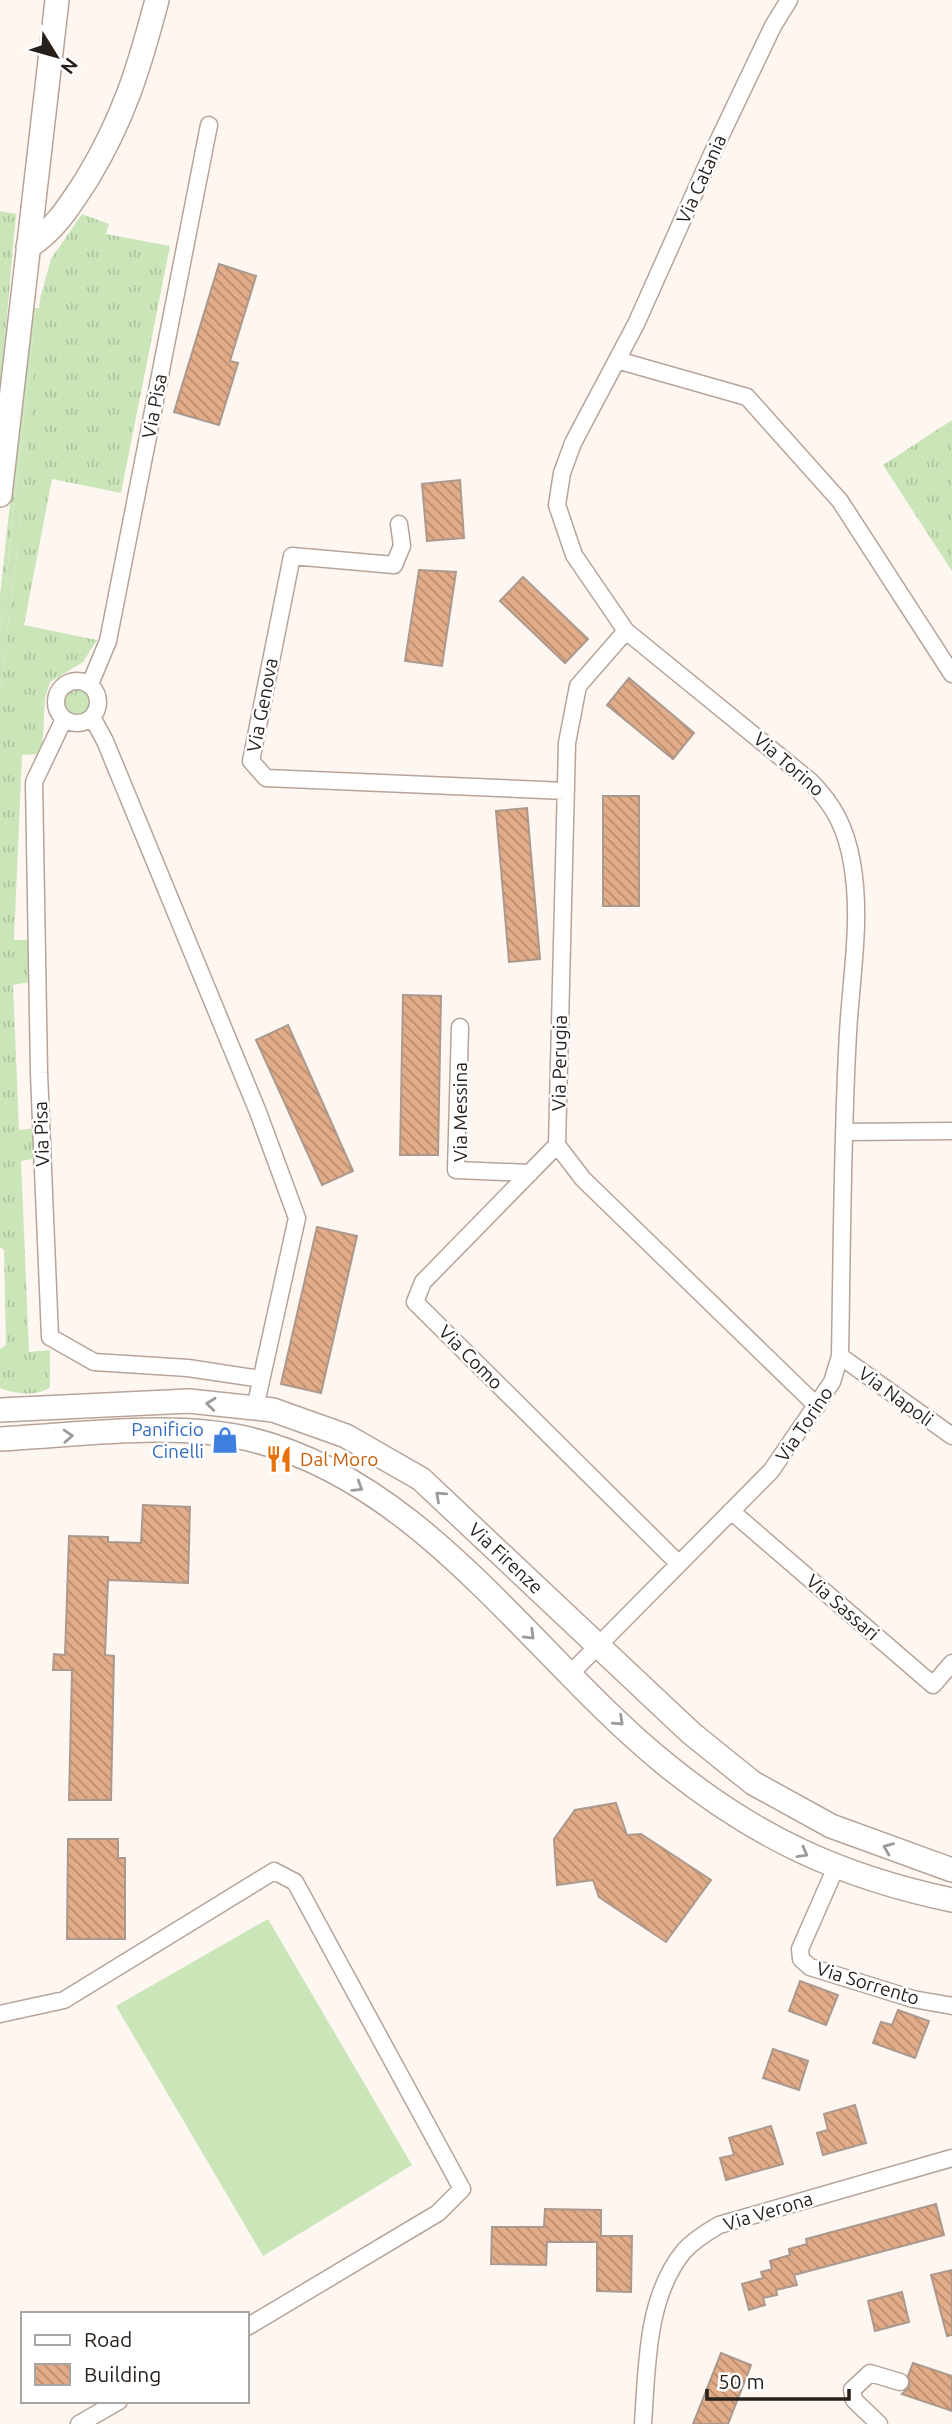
<svg xmlns="http://www.w3.org/2000/svg" width="952" height="2424" viewBox="0 0 952 2424" font-family="Ubuntu,sans-serif">
<defs>
<pattern id="grass-tufts" width="24" height="20" patternUnits="userSpaceOnUse" patternTransform="scale(1.75)"><rect width="24" height="20" fill="#cae6b9"/><path d="M3 7l-1-3M5 7V3M7 7l1-3M15 17l-1-3M17 17v-4M19 17l1-3" fill="none" stroke="#adc59e"/></pattern>
<pattern id="building-back-hatch" width="6" height="6" patternUnits="userSpaceOnUse" patternTransform="scale(1.75)"><rect width="6" height="6" fill="#e3ac89"/><path d="M-1 5l2 2M0 0l6 6M5-1l2 2" fill="none" stroke="#b88b6f"/></pattern>
</defs>
<rect width="100%" height="100%" fill="#fef6f1"/>
<path fill="url(#grass-tufts)" d="M 0,211 L 16,214 L 0,394 Z
M 82,214 L 109,224 L 106,234 L 170,246 L 121,493 L 52,479 L 24,625 L 97,640 L 83,662 L 50,682 L 45,699 L 42,754 L 22,755 L 14,940 L 30,940 L 30,982 L 13,985 L 19,1130 L 36,1128 L 39,1158 L 21,1161 L 29,1352 L 50,1350 L 50,1387 C 38,1397 14,1394 0,1388 L 0,1349 L 6,1345 L 4,1250 L 0,1247 L 0,693 L 16,563 L 40,299 L 51,259 Z
M 31,306 L 36,308 L 0,635 L 0,596 Z
M 952,420 L 952,571 L 883,465 Z
M65 702a12 12 0 1 1 24 0a12 12 0 1 1-24 0Z"/>
<path fill="#cae6b9" d="M 36,308 L 40,308 L 16,563 L 0,693 L 0,635 Z
M 268,1919 L 412,2165 L 263,2256 L 116,2006 Z"/>
<path fill="url(#building-back-hatch)" stroke="#ab998d" stroke-width="2" d="M 219,264 L 256,276 L 230,361 L 238,363 L 219,425 L 174,412 Z
M 460,480 L 464,538 L 427,541 L 422,484 Z
M 419,570 L 456,572 L 442,666 L 405,661 Z
M 523,577 L 588,639 L 565,663 L 500,601 Z
M 629,678 L 694,733 L 673,759 L 607,705 Z
M 603,796 L 639,796 L 639,906 L 603,906 Z
M 527,808 L 540,959 L 509,962 L 496,811 Z
M 403,995 L 441,996 L 438,1155 L 400,1155 Z
M 288,1025 L 353,1171 L 322,1185 L 256,1040 Z
M 317,1227 L 357,1236 L 321,1393 L 281,1384 Z
M 143,1505 L 190,1507 L 188,1583 L 108,1580 L 105,1655 L 114,1656 L 111,1800 L 69,1800 L 72,1670 L 53,1670 L 54,1654 L 65,1655 L 69,1536 L 108,1537 L 108,1542 L 141,1543 Z
M 616,1803 L 627,1835 L 641,1834 L 711,1880 L 666,1942 L 599,1897 L 593,1880 L 557,1885 L 554,1839 L 575,1810 Z
M 68,1839 L 118,1839 L 118,1858 L 125,1858 L 125,1939 L 67,1939 Z
M 800,1981 L 838,1995 L 826,2025 L 789,2011 Z
M 898,2010 L 929,2021 L 915,2058 L 873,2043 L 881,2022 L 892,2025 Z
M 773,2049 L 808,2061 L 799,2090 L 763,2078 Z
M 855,2105 L 866,2143 L 823,2155 L 817,2133 L 828,2130 L 824,2114 Z
M 771,2126 L 783,2164 L 726,2180 L 720,2158 L 734,2155 L 729,2138 Z
M 936,2204 L 944,2235 L 794,2275 L 797,2285 L 776,2290 L 777,2295 L 763,2298 L 765,2305 L 749,2310 L 742,2284 L 763,2278 L 761,2272 L 772,2269 L 770,2261 L 790,2255 L 789,2249 L 807,2244 L 806,2239 Z
M 545,2209 L 601,2210 L 601,2236 L 632,2236 L 631,2292 L 597,2291 L 597,2242 L 547,2242 L 546,2265 L 491,2264 L 492,2227 L 544,2227 Z
M 952,2270 L 952,2335 L 947,2336 L 931,2275 Z
M 902,2292 L 909,2322 L 875,2331 L 868,2301 Z
M 721,2353 L 751,2365 L 728,2424 L 693,2424 Z
M 913,2363 L 952,2376 L 952,2411 L 902,2394 L 910,2386 L 908,2376 Z"/>
<g fill="none" stroke-linecap="round" stroke-linejoin="round">
<defs>
<path id="street" d="M 617,360 L 747,397 L 840,501 L 952,674
M 399,524 L 402,546 L 394,565 L 292,556 L 251,761 L 266,778 L 566,791
M 626,631 L 578,686 L 567,743 L 557,1145 L 583,1179 L 817,1406
M56 702a21 21 0 1 1 42 0a21 21 0 1 1-42 0Z
M 90,684 L 108,641 L 209,125
M 92,717 L 105,741 L 258,1112 L 297,1218 L 255,1408
M 64,719 L 34,782 L 39,1073 L 50,1337 L 94,1362 L 188,1368 L 261,1379
M 460,1027 L 456,1170 L 530,1173
M 845,1132 L 952,1131
M 557,1145 L 423,1282 L 415,1302 L 678,1563
M 840,1356 L 952,1436
M 731,1511 L 933,1685 L 952,1663
M 570,1674 L 771,1471 L 832,1382 L 840,1356 C 842,1249 842,1140 848,1033 C 851,977 862,919 852,863 C 846,828 834,805 810,781 L 626,631 L 574,555 L 557,505 L 562,473 L 573,443 L 636,324 L 711,156 L 773,26 L 789,0
M 836,1867 L 800,1949 L 801,1959 L 810,1967 L 913,1999 L 952,2006
M 0,2014 L 64,2000 L 274,1871 L 295,1882 L 462,2189 L 438,2213 L 247,2327
M 79,2424 L 119,2401
M 643,2424 C 647,2367 646,2297 684,2251 C 694,2240 707,2232 719,2225 L 952,2158
M 879,2424 L 854,2400 L 852,2390 L 870,2373 L 900,2382"/>
<path id="secondary" d="M 28,247 C 55,230 70,205 87,179 C 124,118 139,68 157,0
M 0,495 L 57,0
M 0,1410 L 189,1401 L 273,1410 L 346,1436 L 421,1479 L 691,1733 L 753,1783 L 831,1826 L 952,1870
M 0,1439 C 79,1435 172,1421 249,1439 C 425,1481 534,1659 669,1767 C 757,1838 842,1877 952,1900"/>
</defs>
<use href="#street" stroke="#b7a499" stroke-width="19"/>
<use href="#secondary" stroke="#b7a499" stroke-width="26"/>
<use href="#street" stroke="#fff" stroke-width="16"/>
<use href="#secondary" stroke="#fff" stroke-width="23"/>
</g>
<defs><path id="oneway-chevron" d="M-2-3.5L2.5 0L-2 3.5" fill="none" stroke-width="1.6" stroke-linecap="round" stroke-linejoin="round" transform="scale(1.75)"/></defs>
<g stroke="#9d9a98">
<use href="#oneway-chevron" transform="translate(211 1404) rotate(-174)"/>
<use href="#oneway-chevron" transform="translate(68 1436) rotate(-3)"/>
<use href="#oneway-chevron" transform="translate(358 1487) rotate(32)"/>
<use href="#oneway-chevron" transform="translate(440 1496) rotate(-138)"/>
<use href="#oneway-chevron" transform="translate(530 1635) rotate(44)"/>
<use href="#oneway-chevron" transform="translate(619 1721) rotate(43)"/>
<use href="#oneway-chevron" transform="translate(888 1848) rotate(-158)"/>
<use href="#oneway-chevron" transform="translate(803 1853) rotate(29)"/>
</g>
<defs>
<symbol id="shop-bare" viewBox="-9 -9 18 18"><path d="M-5-2.5h2.3a2.7 3.5 0 0 1 5.4 0H5L5.5 6h-11ZM-1.5-2.5h3a1.5 2.3 0 0 0-3 0Z" fill="#3f7fe0" stroke="#fff" stroke-width="2.5" paint-order="stroke"/></symbol>
<symbol id="restaurant-bare" viewBox="-9 -9 18 18"><path d="M-5-6h1v4h1v-4h1v4h1v-4h1v5L-1.5 .5V6h-2V.5L-5-1ZM5-6V6H3V1.5H1.5Q1.5-4 5-6Z" fill="#e8710a" stroke="#fff" stroke-width="2.5" paint-order="stroke"/></symbol>
</defs>
<g fill-rule="evenodd">
<use href="#shop-bare" x="206" y="1421" width="38" height="38"/>
<use href="#restaurant-bare" x="260" y="1440" width="38" height="38"/>
</g>
<g text-anchor="middle" dominant-baseline="central" stroke-width="5" stroke-linejoin="round" paint-order="stroke">
<g font-size="19" fill="#261f1a" stroke="#fff">
<text transform="translate(701 179) rotate(-66)">Via Catania</text>
<text transform="translate(154 406) rotate(-79)">Via Pisa</text>
<text transform="translate(262 705) rotate(-79)">Via Genova</text>
<text transform="translate(789 764) rotate(41)">Via Torino</text>
<text transform="translate(559 1063) rotate(-89)">Via Perugia</text>
<text transform="translate(460 1112) rotate(-90)">Via Messina</text>
<text transform="translate(41 1134) rotate(-92)">Via Pisa</text>
<text transform="translate(471 1357) rotate(45)">Via Como</text>
<text transform="translate(896 1396) rotate(36)">Via Napoli</text>
<text transform="translate(804 1424) rotate(-56)">Via Torino</text>
<text transform="translate(506 1558) rotate(43)">Via Firenze</text>
<text transform="translate(843 1607) rotate(41)">Via Sassari</text>
<text transform="translate(868 1983) rotate(17)">Via Sorrento</text>
<text transform="translate(768 2211) rotate(-17)">Via Verona</text>
</g>
<g font-size="19" fill="#366cbe" stroke="#fff" text-anchor="end">
<text x="204" y="1429">Panificio<tspan x="204" dy="22">Cinelli</tspan></text>
</g>
<g font-size="19" fill="#c56008" stroke="#fff" text-anchor="start">
<text x="300" y="1459">Dal Moro</text>
</g>
</g>
<rect x="21" y="2312" width="228" height="91" fill="#ffffff" stroke="#a8a5a3" stroke-width="2"/>
<rect x="35" y="2335" width="35" height="10" fill="#ffffff" stroke="#a8a5a3" stroke-width="2"/>
<text x="84" y="2347" font-size="21" fill="#261f1a">Road</text>
<rect x="35" y="2364" width="35" height="21" fill="url(#building-back-hatch)" stroke="#a8a5a3" stroke-width="2"/>
<text x="84" y="2382" font-size="21" fill="#261f1a">Building</text>
<g transform="translate(56 56) rotate(127)" stroke="#ffffff" stroke-width="5" paint-order="stroke">
<path d="M0-5L12 26L0 18L-12 26Z" fill="#261f1a"/>
<text y="-10" font-size="19" font-weight="bold" text-anchor="middle" fill="#261f1a">N</text>
</g>
<path d="M707 2389v10h142v-10" fill="none" stroke="#261f1a" stroke-width="3.5"/>
<text x="718" y="2389" font-size="21" fill="#261f1a" stroke="#ffffff" stroke-width="5" paint-order="stroke">50 m</text>
</svg>
